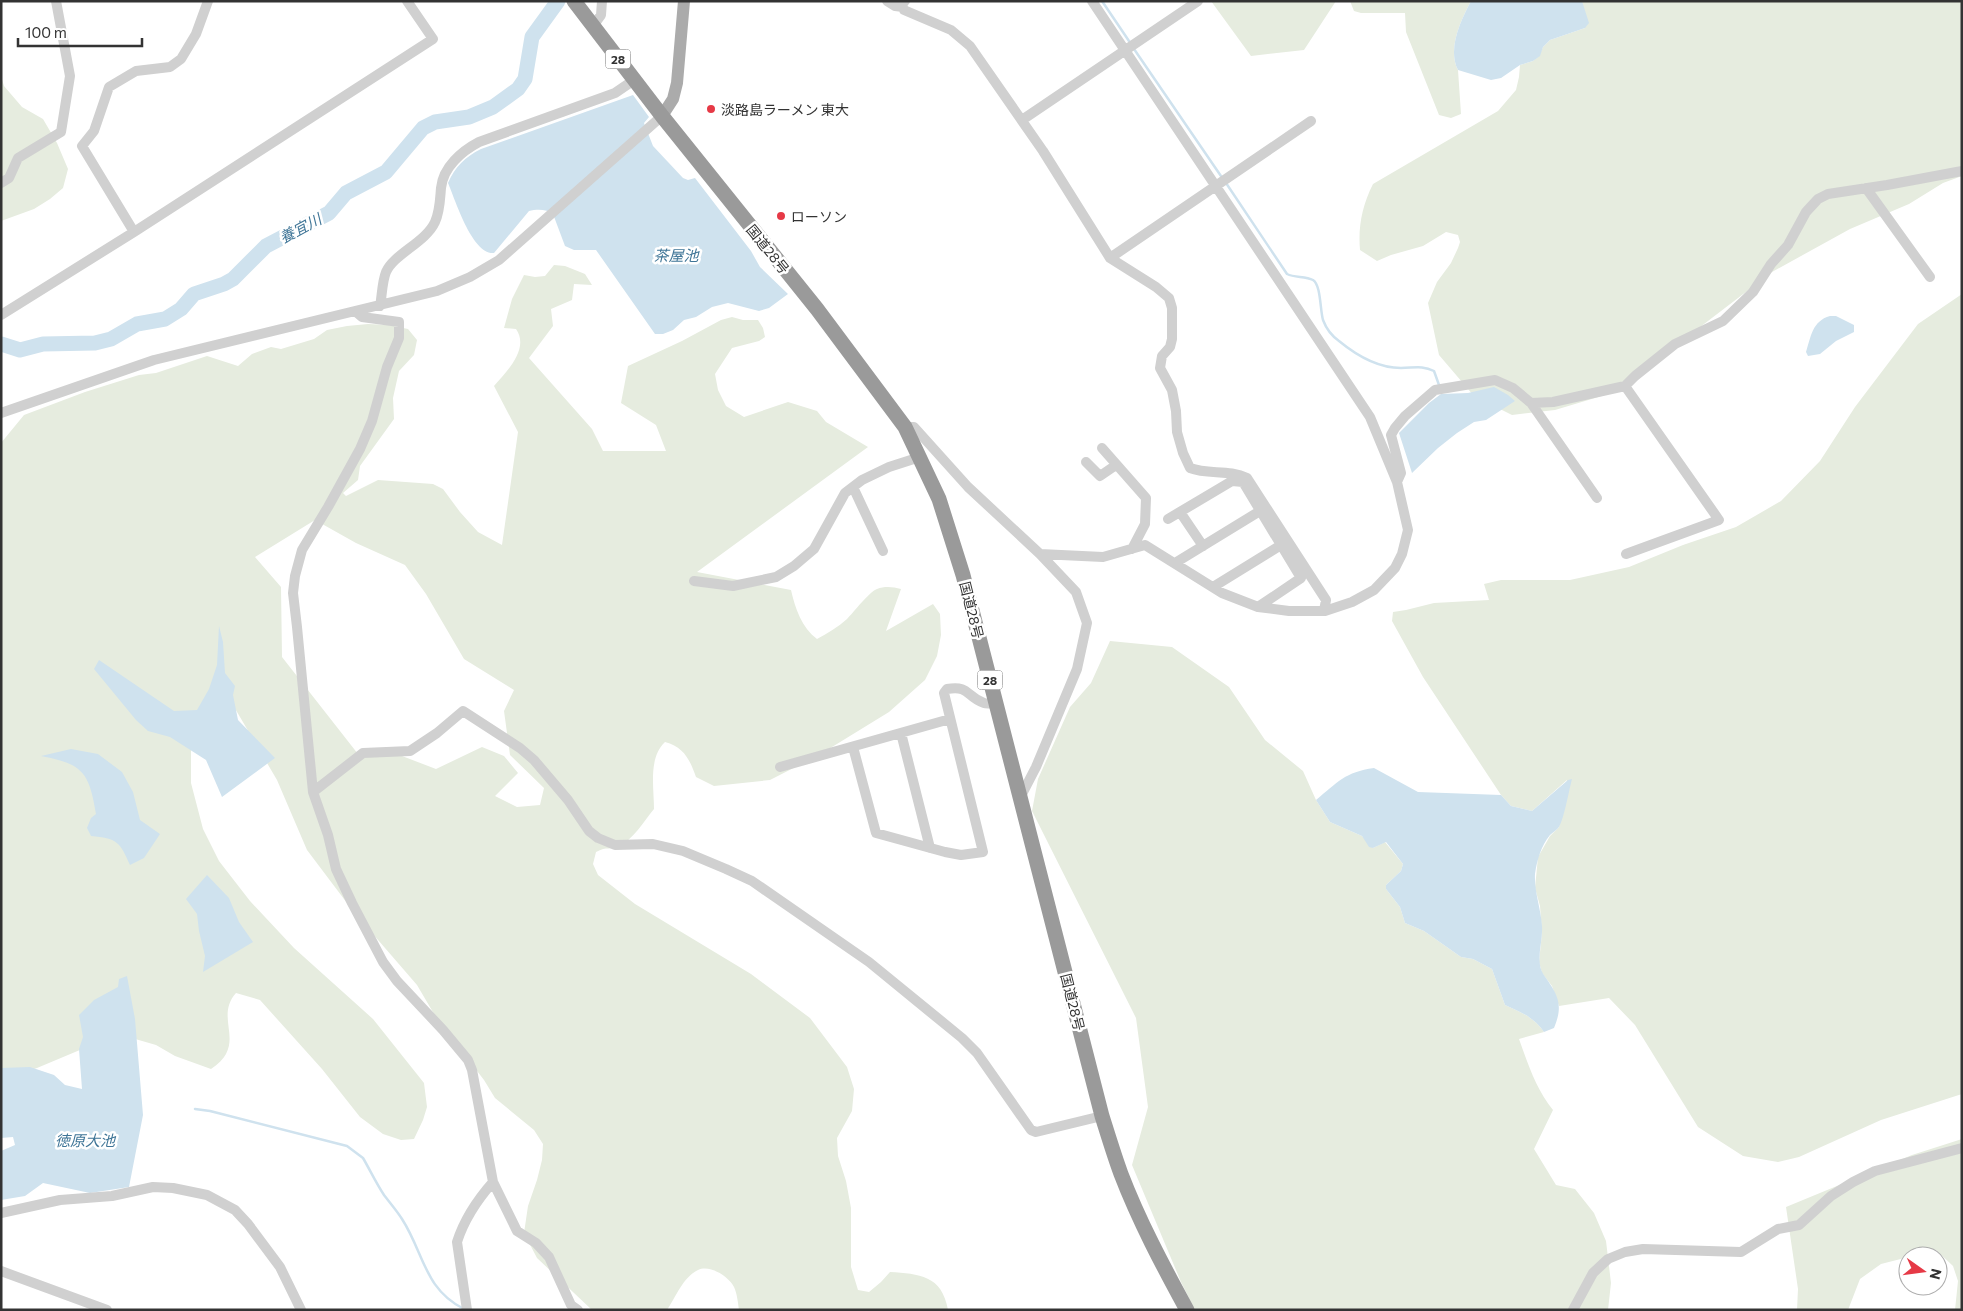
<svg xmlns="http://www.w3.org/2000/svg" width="1963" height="1311" viewBox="0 0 1963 1311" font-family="Commissioner,'Noto Sans JP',sans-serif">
<rect width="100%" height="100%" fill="#fff"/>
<path fill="#e6ecdf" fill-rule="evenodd" d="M 1211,1 L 1336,1 L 1304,50 L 1251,56 Z
M 1350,1 L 1471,1 C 1461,20 1447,49 1458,70 L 1461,114 L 1451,118 L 1439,115 L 1406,32 L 1405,13 L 1361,13 L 1354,11 Z
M 1582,1 L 1962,1 L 1962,176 L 1943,183 L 1909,204 L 1850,229 L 1772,272 L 1691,334 L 1605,395 L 1555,410 L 1512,415 L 1474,396 L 1439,355 L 1428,303 L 1437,282 L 1451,263 L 1458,248 L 1460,242 L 1458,235 L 1446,232 L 1423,246 L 1391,255 L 1377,261 L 1360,250 C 1358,227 1362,206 1373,184 L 1498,111 L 1516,90 L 1519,77 L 1520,65 L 1533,61 L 1539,56 L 1543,47 L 1550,40 L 1585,28 Z
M 1,76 L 4,86 L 22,107 L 43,119 L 57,143 L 68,169 L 63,188 L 50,199 L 34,209 L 1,221 Z
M 554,265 L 565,266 L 585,274 L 592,285 L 574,284 L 572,300 L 551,309 L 553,326 L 529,358 L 592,429 L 603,451 L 666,451 L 656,425 L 621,403 L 628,366 L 682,341 L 721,320 L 732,317 L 743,320 L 758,320 L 763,328 L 765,337 L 759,341 L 732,348 L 715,374 L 718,390 L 726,406 L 744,417 L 788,402 L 817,411 L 826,422 L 868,447 L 697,572 L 791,590 C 795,608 802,628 817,639 C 828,633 838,627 847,619 C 854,612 869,592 877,589 C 885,586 893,587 901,589 L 886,631 L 933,604 L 940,614 L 941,635 L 937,656 L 925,680 L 889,712 L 819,755 L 770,780 L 714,786 L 696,777 C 690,760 684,747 665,742 C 648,758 654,788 654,809 C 644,821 633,840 618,847 C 611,850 607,846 596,852 L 593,864 L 598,875 L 635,904 L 751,974 L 810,1018 L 847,1067 L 854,1089 L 852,1111 L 837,1138 L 838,1156 L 846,1181 L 851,1208 L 851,1267 L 858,1290 L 869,1292 L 881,1282 L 890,1272 C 919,1274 942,1275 948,1310 L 739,1310 C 738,1303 737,1293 734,1287 C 729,1277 710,1264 698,1270 C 683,1277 676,1297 667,1310 L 592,1310 L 537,1258 L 524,1233 L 528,1206 L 537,1180 L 542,1160 L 543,1144 L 534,1130 L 495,1098 L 484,1080 L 437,1019 L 417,985 L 353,911 L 307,850 L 277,780 L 230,700 L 191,731 L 191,783 L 203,829 L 219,861 L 250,901 L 294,948 L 373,1019 L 424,1083 L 427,1107 L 423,1120 L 414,1139 L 401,1140 L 383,1134 L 360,1117 L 322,1069 L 260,1000 L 236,993 C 213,1019 249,1044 211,1069 L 175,1056 L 156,1045 L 118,1034 L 37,1068 L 1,1080 L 1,443 L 24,415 L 85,392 L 139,375 L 156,373 L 207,356 L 238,366 L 252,354 L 271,347 L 281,349 L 314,339 L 327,330 L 347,326 L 368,324 L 389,325 L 408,329 L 417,340 L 414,355 L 399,371 L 393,398 L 394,419 L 360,466 L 358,480 L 343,493 L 346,496 L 378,480 L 433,484 L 443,489 L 460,512 L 478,532 L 502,545 L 518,432 L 494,386 C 506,372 530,349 516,329 L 504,328 L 512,299 L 524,275 L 535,277 L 545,276 ZM 315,520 L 356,543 L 405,565 L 426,594 L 464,659 L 514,690 L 504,711 L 510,755 L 544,788 L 540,805 L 517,807 L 495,796 L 518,773 L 504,756 L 482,747 L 436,769 L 402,756 L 358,754 L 282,657 L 281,587 L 255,557 Z
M 1962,294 L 1962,1094 L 1881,1120 L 1799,1157 L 1778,1162 L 1743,1156 L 1698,1127 L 1635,1025 L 1609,998 L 1559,1006 L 1552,986 L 1542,973 L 1539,962 L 1542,933 L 1540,906 L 1535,888 L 1538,857 L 1550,836 L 1559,827 L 1567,780 L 1532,811 L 1511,806 L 1501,795 L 1423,677 L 1392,621 L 1393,612 L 1406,610 L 1434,603 L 1489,600 L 1484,584 L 1501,580 L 1570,580 L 1629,567 L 1683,545 L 1736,527 L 1781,501 L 1820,461 L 1855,407 L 1918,324 Z
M 1110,641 L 1172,647 L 1229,687 L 1265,740 L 1303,771 L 1316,800 L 1330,822 L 1362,836 L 1373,848 L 1385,842 L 1403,864 L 1401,871 L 1386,885 L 1386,889 L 1400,907 L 1405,923 L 1424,931 L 1461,957 L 1473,959 L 1492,969 L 1505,1005 C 1520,1012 1534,1017 1544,1032 L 1519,1039 C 1528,1064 1536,1089 1553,1110 L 1534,1149 L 1556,1185 L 1575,1189 L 1594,1213 L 1606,1241 L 1611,1283 L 1608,1310 L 1195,1310 L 1181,1282 L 1132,1165 L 1148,1107 L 1136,1018 L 1032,811 L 1038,779 L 1070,707 L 1091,683 Z
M 1962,1139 L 1962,1310 L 1955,1310 L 1958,1281 L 1953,1266 L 1936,1250 L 1881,1264 L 1860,1279 L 1848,1310 L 1797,1310 L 1798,1289 L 1786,1207 L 1912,1155 Z"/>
<path fill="#cfe2ee" d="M 1471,1 L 1582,1 L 1589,23 L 1585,28 L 1550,40 L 1543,47 L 1540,56 L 1533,61 L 1520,65 L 1501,78 L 1491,80 L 1458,70 C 1447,49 1461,20 1471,1 Z
M 633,95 L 649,117 L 644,123 L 653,146 L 683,178 L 688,180 L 695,178 L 751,251 L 760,267 L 788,294 L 769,308 L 759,311 L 728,303 L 712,307 L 696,317 L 684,320 L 673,330 L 663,334 L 655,334 L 596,250 L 574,250 L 565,246 L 553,214 C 547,209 537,209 529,211 L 494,253 C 472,255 455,199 448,183 C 455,167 465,157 481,149 Z
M 1830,316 L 1836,316 L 1854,325 L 1854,332 L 1836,341 L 1820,354 L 1808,356 L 1806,352 C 1811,337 1812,321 1830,316 Z
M 1494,387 L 1508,395 L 1515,401 L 1486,420 L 1474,422 L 1457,433 L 1438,448 L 1412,473 L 1399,433 L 1429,403 L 1441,394 L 1468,393 Z
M 219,626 L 223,642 L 225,673 L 235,686 L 233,695 L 238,720 L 275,758 L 222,797 L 206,760 L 170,737 L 148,731 L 136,720 L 94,669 L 99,660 L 174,711 L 197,710 L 209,689 L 217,665 Z
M 71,749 L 98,754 L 122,772 L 133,792 L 140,820 L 160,834 L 144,858 L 130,865 C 120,842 117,838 91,836 L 87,828 L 91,818 L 96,814 C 89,772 83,764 41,756 Z
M 1374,768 L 1418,792 L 1501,795 L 1511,806 L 1532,811 L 1568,780 L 1572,779 C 1569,790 1564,819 1559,827 C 1557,830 1553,832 1550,835 C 1541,846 1537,860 1535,874 C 1534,891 1541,909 1542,926 C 1543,939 1538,952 1540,965 C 1541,973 1546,977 1550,984 C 1561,1000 1561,1011 1554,1028 L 1544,1032 C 1534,1017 1520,1012 1505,1005 L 1492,969 L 1473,959 L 1461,957 L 1424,931 L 1405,923 L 1400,907 L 1386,889 L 1386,885 L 1401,871 L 1403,864 L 1386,842 L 1373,848 L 1369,847 L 1362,836 L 1330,822 L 1316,800 C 1338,782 1345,772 1374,768 Z
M 207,875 L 229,898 L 239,922 L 253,942 L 203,972 L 205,956 L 199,931 L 197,914 L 186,899 Z
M 127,976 L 135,1019 L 143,1115 L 129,1187 L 90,1193 L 43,1183 L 25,1196 L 1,1200 L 1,1151 L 15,1145 L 13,1137 L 1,1138 L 1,1068 L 30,1067 L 54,1075 L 65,1085 L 82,1089 L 79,1049 L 83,1037 L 79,1015 L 94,1000 L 118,987 L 119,979 Z"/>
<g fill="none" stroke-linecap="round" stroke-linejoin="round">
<path stroke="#cfe2ee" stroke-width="2.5" d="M 1102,1 L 1131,44
M 1134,49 L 1223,179
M 1226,183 L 1287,274 C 1295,278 1305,276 1313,280 C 1321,285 1320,310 1323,320 C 1326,328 1332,336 1339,341 C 1356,355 1378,368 1401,368 C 1414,368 1422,365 1434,371 L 1439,385
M 195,1109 L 210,1111 L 347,1146 L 363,1158 C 370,1170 376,1183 384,1195 C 390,1203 397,1211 402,1219 C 424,1253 424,1289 464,1309"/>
<path stroke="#cfe2ee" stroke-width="15" d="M 1,344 L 20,350 L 43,344 L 95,343 L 111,339 L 137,324 L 165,319 L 181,309 L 194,294 L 224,284 L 233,279 L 266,246 L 329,213 L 346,193 L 386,172 L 423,128 L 435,122 L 469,117 L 493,107 L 518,89 L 525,79 L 532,37 L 558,1"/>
<path stroke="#d0d0d0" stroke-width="10" d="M 887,1 L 895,6 L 903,7
M 905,1 L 901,4 L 904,10 L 951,30 L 970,46 L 1043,151 L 1110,258 L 1156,287 L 1169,298 L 1172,308 L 1172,339 L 1170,347 L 1162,356 L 1160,368 L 1172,390 L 1176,411 L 1177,432 L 1183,453 L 1190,468 C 1208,475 1229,469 1247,478 L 1326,600 L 1324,611
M 593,26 L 601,15 L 602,1
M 1022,120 L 1198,1
M 1,183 L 9,178 L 18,158 L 61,132 L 70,76 L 56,1
M 1866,188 L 1930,277
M 134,232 L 82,146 L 94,131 L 109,87 L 136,71 L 170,67 L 181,59 L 196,34 L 208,1
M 1110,258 L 1311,121
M 380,306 C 382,296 382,282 386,272 C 394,254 426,242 435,222 C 440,211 440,199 441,188 C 443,167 462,151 479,142 L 615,93 L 634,80
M 355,311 L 362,317 L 399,322 L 399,338 L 387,367 L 372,421 L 360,449 L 328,507 L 302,550 L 295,576 L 293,593 L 297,627 L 313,792 L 328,835 L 336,869 L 352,903 L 383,962 L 397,981 L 443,1030 L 468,1060 L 472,1070 L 493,1182 L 517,1231 L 536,1243 L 549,1257 L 571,1305 L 578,1310
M 1,315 L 134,232 L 433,39 L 407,1
M 1625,386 L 1719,520 L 1626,554
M 1531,403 L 1553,402 L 1625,386 L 1635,376 L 1675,344 L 1723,321 L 1753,292 L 1771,264 L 1788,245 L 1806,212 L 1818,199 L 1828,194 L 1887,185 L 1962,171
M 1,413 L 154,360 L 437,291 L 470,277 L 499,260 L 662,116
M 905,427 L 914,427 L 968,487 L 1040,554 L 1076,592 L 1087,623 L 1077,669 L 1036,767 L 1021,796
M 1102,448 L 1146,498 L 1145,524 L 1132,549
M 1086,462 L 1100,476 L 1116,465
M 1397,482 L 1401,473 L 1391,435 L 1395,428 L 1405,416 L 1435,390 L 1495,380 L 1513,388 L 1531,403 L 1597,498
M 853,487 L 883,551
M 1180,512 L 1203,546
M 1168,519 L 1232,481 L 1243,482 L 1301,578 L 1258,607
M 1040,554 L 1103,557 L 1145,545 L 1222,593 L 1258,607 L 1289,611 L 1325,611 L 1352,602 L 1374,590 L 1395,568 L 1402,554 L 1408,530 L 1397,482 L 1370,417 L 1092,1
M 1175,563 L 1260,511
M 694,581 L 733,586 L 776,577 L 794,566 L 814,549 L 845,493 L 862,480 L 889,467 L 920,457
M 1213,587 L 1281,545
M 901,733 L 930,848
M 853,747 L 876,833 L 945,852 L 961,855 L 983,852 L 944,693 L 947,689 C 970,685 966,697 984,703 C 987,704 993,703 996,703
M 780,767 L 950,719
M 313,792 L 363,753 L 410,751 L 437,733 L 463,711 L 520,748 L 534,760 L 568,800 L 589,831 L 598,838 L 615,845 L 653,844 L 683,851 L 726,869 L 752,881 L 869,962 L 962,1038 L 977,1053 L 1031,1130 L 1036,1132 L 1102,1116
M 1,1213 L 60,1200 L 112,1196 L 153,1187 L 173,1188 L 207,1195 L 235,1210 L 248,1224 L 280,1267 L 301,1310
M 1,1271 L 107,1310
M 467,1310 L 457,1242 C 464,1220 478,1199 493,1182
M 1573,1310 L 1593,1273 L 1608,1259 L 1625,1252 L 1643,1249 L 1741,1252 L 1778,1229 L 1799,1225 L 1831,1196 L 1853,1182 L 1875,1171 L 1962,1148"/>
<path stroke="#ababab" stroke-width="12" d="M 662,116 L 673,99 L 677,83 L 684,1"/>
<path stroke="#9a9a9a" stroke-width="15" d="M 574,1 L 662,116 L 817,309 L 905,427 L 939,499 L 963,575 L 1102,1116 C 1108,1135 1114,1155 1121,1174 C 1139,1221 1163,1266 1187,1310"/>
</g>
<g fill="#e63946" stroke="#fff" stroke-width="2">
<circle cx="711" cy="109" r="5"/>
<circle cx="781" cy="216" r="5"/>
</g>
<g text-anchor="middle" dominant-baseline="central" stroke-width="5" stroke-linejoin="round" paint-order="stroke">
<g fill="#fff" stroke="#707070" stroke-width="1">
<rect x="605.5" y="49.5" width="25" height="19" rx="4"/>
<rect x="977.5" y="670.5" width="25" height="19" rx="4"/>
</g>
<g font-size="12" font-weight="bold" fill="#333">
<text x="618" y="59">28</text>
<text x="990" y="680">28</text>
</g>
<g font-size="14" fill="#333" stroke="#fff" text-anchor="start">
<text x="721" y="109">淡路島ラーメン 東大</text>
<text x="791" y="216">ローソン</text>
</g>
<g font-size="14" fill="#333" stroke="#fff">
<text transform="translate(768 249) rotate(51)">国道28号</text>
<text transform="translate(972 610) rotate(76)">国道28号</text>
<text transform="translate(1073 1002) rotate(76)">国道28号</text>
</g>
<g font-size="15" font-style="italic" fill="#3f7597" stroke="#fff">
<text transform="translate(300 228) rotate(-28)">養宜川</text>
<text x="676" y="255">茶屋池</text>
<text x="85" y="1140">徳原大池</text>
</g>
</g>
<rect width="1963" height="1311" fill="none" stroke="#333333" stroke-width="5"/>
<g transform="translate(1923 1271) rotate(104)"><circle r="24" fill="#ffffff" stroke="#adadad"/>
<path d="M0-4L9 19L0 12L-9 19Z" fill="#e63946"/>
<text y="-8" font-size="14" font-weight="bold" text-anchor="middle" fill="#333333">N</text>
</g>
<path d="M18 38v8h124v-8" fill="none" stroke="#333333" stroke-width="2.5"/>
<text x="25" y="38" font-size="15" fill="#333333" stroke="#ffffff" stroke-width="4" paint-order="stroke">100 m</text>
</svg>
